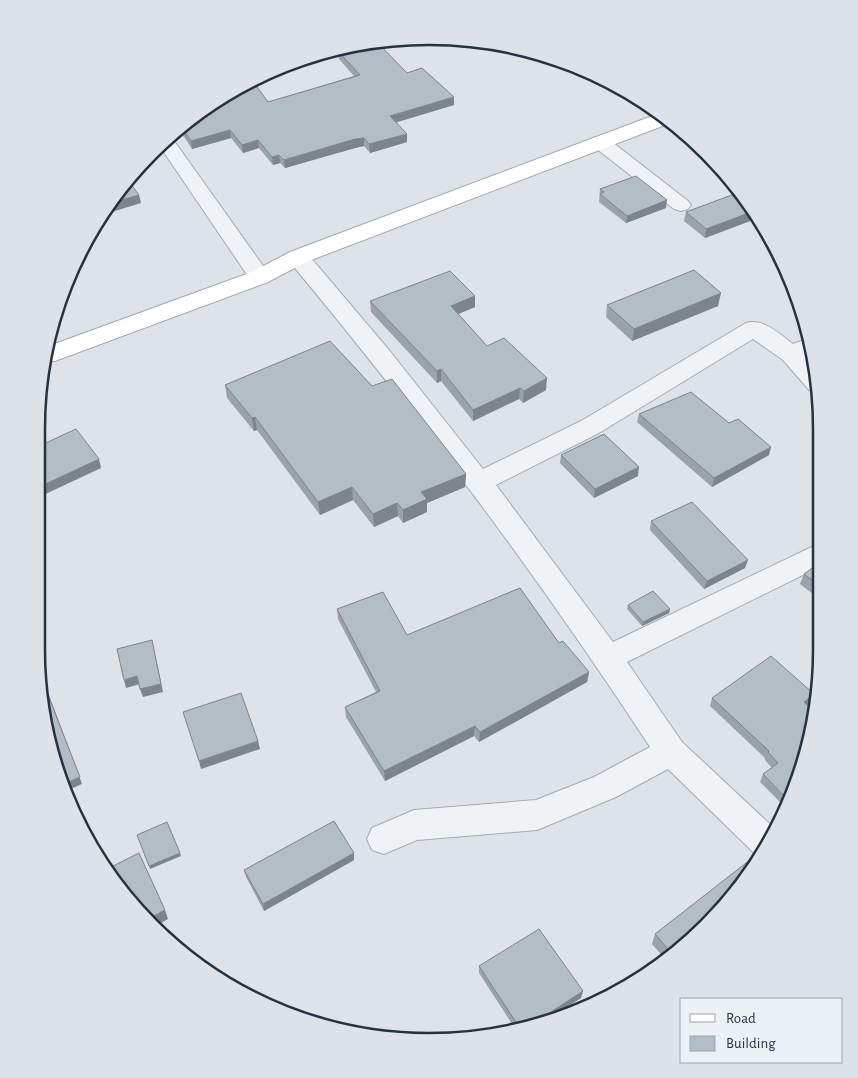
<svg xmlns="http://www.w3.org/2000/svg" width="858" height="1078" viewBox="0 0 858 1078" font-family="'Alegreya Sans',sans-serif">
<rect width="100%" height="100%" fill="#dde3e8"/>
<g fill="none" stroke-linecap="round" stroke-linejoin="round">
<defs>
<path id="minor" d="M 600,136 L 607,138 L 688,201 L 691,205 L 688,209 L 681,211 L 674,209 L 593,146 L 590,142 L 593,138 Z
M 172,138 L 271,277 L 268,282 L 260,284 L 252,282 L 161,148 Z
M 298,250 L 306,252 L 389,350 L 483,469 L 581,421 L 746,323 C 764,318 779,334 793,344 L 810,338 L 813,354 L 807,356 L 815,365 L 819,392 L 809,390 L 783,360 L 753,339 L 599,433 L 496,485 L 613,642 L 818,544 L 817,568 L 627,662 L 682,742 L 775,829 L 759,855 L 755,854 L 668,769 L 616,797 L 537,830 L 417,840 L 384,854 L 372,850 L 367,839 L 372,828 L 414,810 L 536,800 L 594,777 L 650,747 C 540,579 419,417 290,262 L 287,257 L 290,252 Z"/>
<path id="major" d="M 660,113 L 673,122 L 306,262 L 268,282 L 55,361 L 45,362 L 49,346 L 252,272 L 290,252 Z"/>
</defs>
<use href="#minor" stroke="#a2abb2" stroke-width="2"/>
<use href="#major" stroke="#9ba9b5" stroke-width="2"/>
<use href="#minor" fill="#f0f3f6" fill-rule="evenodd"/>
<use href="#major" fill="#fff" fill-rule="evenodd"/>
</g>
<path fill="#9aa3a9" d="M 492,43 L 514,47 L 501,51 Z
M 338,51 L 454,97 L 454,105 L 396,122 L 407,142 L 370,153 L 364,146 L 355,148 L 285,168 L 280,163 L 273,165 L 259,148 L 243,153 L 231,138 L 192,149 L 181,132 L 233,89 L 268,102 L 354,76 L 339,59 Z
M 600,189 L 666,208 L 626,223 L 599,202 Z
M 740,192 L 758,218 L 705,238 L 684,221 L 686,212 Z
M 475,296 L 475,307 L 458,314 L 487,346 L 546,390 L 523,403 L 519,399 L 473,421 L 441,381 L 437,383 L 371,312 L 370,301 Z
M 607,305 L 718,306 L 632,341 L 606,317 Z
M 225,385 L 372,386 L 466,474 L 465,487 L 427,503 L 427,512 L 403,523 L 398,516 L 374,527 L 353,500 L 320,515 L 257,430 L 254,431 L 227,398 Z
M 639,414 L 769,455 L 712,487 L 637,422 Z
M 561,455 L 638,476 L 594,498 L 560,463 Z
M 651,521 L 745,568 L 704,589 L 650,530 Z
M 818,564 L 817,597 L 800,584 L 804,574 Z
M 628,605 L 670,609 L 669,613 L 642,626 L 627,609 Z
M 337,609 L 407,635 L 559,643 L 589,672 L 587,682 L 479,742 L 474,736 L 385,781 L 346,717 L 345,707 L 376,692 L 338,619 Z
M 712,698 L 811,702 L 807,705 L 814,725 L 794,792 L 780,802 L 760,782 L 763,774 L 772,768 L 765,760 L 765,758 L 710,706 Z
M 354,860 L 264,911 L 246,877 L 244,870 Z
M 655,934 L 688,944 L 666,960 L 652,944 Z
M 479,966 L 581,998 L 530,1028 L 516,1030 L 479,973 Z"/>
<path fill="#7d848a" d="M 501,45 L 514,47 L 501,51 Z
M 454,97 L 454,105 L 391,124 L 390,116 Z
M 230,130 L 231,138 L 192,149 L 191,141 Z
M 407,134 L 407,142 L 370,153 L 369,144 Z
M 364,138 L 364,146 L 355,148 L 285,168 L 284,160 L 355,139 Z
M 258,140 L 259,148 L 243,153 L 242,145 Z
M 279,155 L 280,163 L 273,165 L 272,157 Z
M 139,195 L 141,203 L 102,215 L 110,203 Z
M 667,200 L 666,208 L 626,223 L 627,216 Z
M 754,211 L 758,218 L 705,238 L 706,229 Z
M 721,293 L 718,306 L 632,341 L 634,329 Z
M 475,296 L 475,307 L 451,317 L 451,306 Z
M 441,369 L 441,381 L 437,383 L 437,371 Z
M 547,378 L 546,390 L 523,403 L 524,391 Z
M 520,388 L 519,399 L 473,421 L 473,410 Z
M 255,417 L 257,430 L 254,431 L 252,418 Z
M 771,447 L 769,455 L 712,487 L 714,478 Z
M 99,459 L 101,468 L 37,498 L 37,488 Z
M 639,467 L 638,476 L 594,498 L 595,489 Z
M 466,474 L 465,487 L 427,503 L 427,512 L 403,523 L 403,510 L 421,492 Z
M 352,487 L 353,500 L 320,515 L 318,502 Z
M 397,503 L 398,516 L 374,527 L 373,514 Z
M 748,560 L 745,568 L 704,589 L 707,581 Z
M 670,609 L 669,613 L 642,626 L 643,622 Z
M 152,640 L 163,692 L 143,697 L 140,689 Z
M 589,672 L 587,682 L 479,742 L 480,732 Z
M 137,676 L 140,684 L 126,688 L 124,680 Z
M 43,679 L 82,784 L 66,791 L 64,784 Z
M 814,694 L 811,702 L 800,710 L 804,702 Z
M 475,726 L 474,736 L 385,781 L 384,771 Z
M 258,741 L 260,749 L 201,769 L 199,761 Z
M 796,785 L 794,792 L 780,802 L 783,795 Z
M 180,853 L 181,856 L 150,869 L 149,866 Z
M 354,853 L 354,860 L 264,911 L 263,904 Z
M 165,910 L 168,919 L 152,928 L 151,927 L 146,920 Z
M 583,991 L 581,998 L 541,1024 L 530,1028 L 525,1029 Z"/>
<path fill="#b3bdc5" stroke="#7d848a" d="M 377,42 L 407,73 L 422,68 L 454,97 L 390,116 L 407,134 L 369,144 L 364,138 L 355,139 L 284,160 L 279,155 L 272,157 L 258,140 L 242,145 L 230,130 L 191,141 L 183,129 L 233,89 L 252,80 L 268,102 L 360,75 L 338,51 Z
M 636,176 L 667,200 L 627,216 L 600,194 L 604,192 L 600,189 Z
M 127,179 L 139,195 L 110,203 Z
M 740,192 L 754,211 L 706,229 L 686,212 Z
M 694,270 L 721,293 L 634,329 L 607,305 Z
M 450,271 L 475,296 L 451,306 L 487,346 L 504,338 L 547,378 L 524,391 L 520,388 L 473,410 L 441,369 L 437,371 L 370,301 Z
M 330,341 L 372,386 L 392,379 L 466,474 L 421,492 L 427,499 L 403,510 L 397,503 L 373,514 L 352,487 L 318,502 L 255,417 L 252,418 L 225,385 Z
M 691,392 L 729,423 L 738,419 L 771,447 L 714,478 L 639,414 Z
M 76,429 L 99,459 L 37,488 L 37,447 Z
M 604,434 L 639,467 L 595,489 L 561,455 Z
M 692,502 L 748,560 L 707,581 L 651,521 Z
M 818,564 L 817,584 L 804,574 Z
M 520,588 L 559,643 L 563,641 L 589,672 L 480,732 L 475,726 L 384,771 L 345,707 L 380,691 L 337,609 L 383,592 L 407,635 Z
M 653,591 L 670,609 L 643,622 L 628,605 Z
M 152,640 L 161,684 L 140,689 L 137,676 L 124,680 L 117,649 Z
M 771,656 L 814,694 L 804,702 L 815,713 L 814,725 L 796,785 L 783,795 L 763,774 L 778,763 L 768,752 L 769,751 L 712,698 Z
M 39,672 L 80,777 L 64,784 L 50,750 Z
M 241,693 L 258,741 L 199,761 L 183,712 Z
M 334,821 L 354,853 L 263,904 L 244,870 Z
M 167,822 L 180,853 L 149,866 L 137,835 Z
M 139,853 L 165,910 L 146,920 L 107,869 Z
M 755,856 L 758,859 L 741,888 L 688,944 L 673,955 L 655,934 Z
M 539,929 L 583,991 L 525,1029 L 521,1030 L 479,966 Z"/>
<path d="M0 0H858V1078H0ZM429 45H429A384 384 0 0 1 813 429V649A384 384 0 0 1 429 1033H429A384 384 0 0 1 45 649V429A384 384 0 0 1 429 45Z" fill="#dce2e7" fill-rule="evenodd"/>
<path fill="none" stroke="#253340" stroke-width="2.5" d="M429 45H429A384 384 0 0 1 813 429V649A384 384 0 0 1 429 1033H429A384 384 0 0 1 45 649V429A384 384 0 0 1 429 45Z"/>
<rect x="680" y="998" width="162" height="65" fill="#ecf1f6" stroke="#9ca5ad"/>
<rect x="690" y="1014" width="25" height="8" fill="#ffffff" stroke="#9ca5ad"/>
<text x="726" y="1023" font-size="15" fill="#253340">Road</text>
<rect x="690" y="1036" width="25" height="15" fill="#b3bdc5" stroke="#9ca5ad"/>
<text x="726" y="1048" font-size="15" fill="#253340">Building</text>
</svg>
